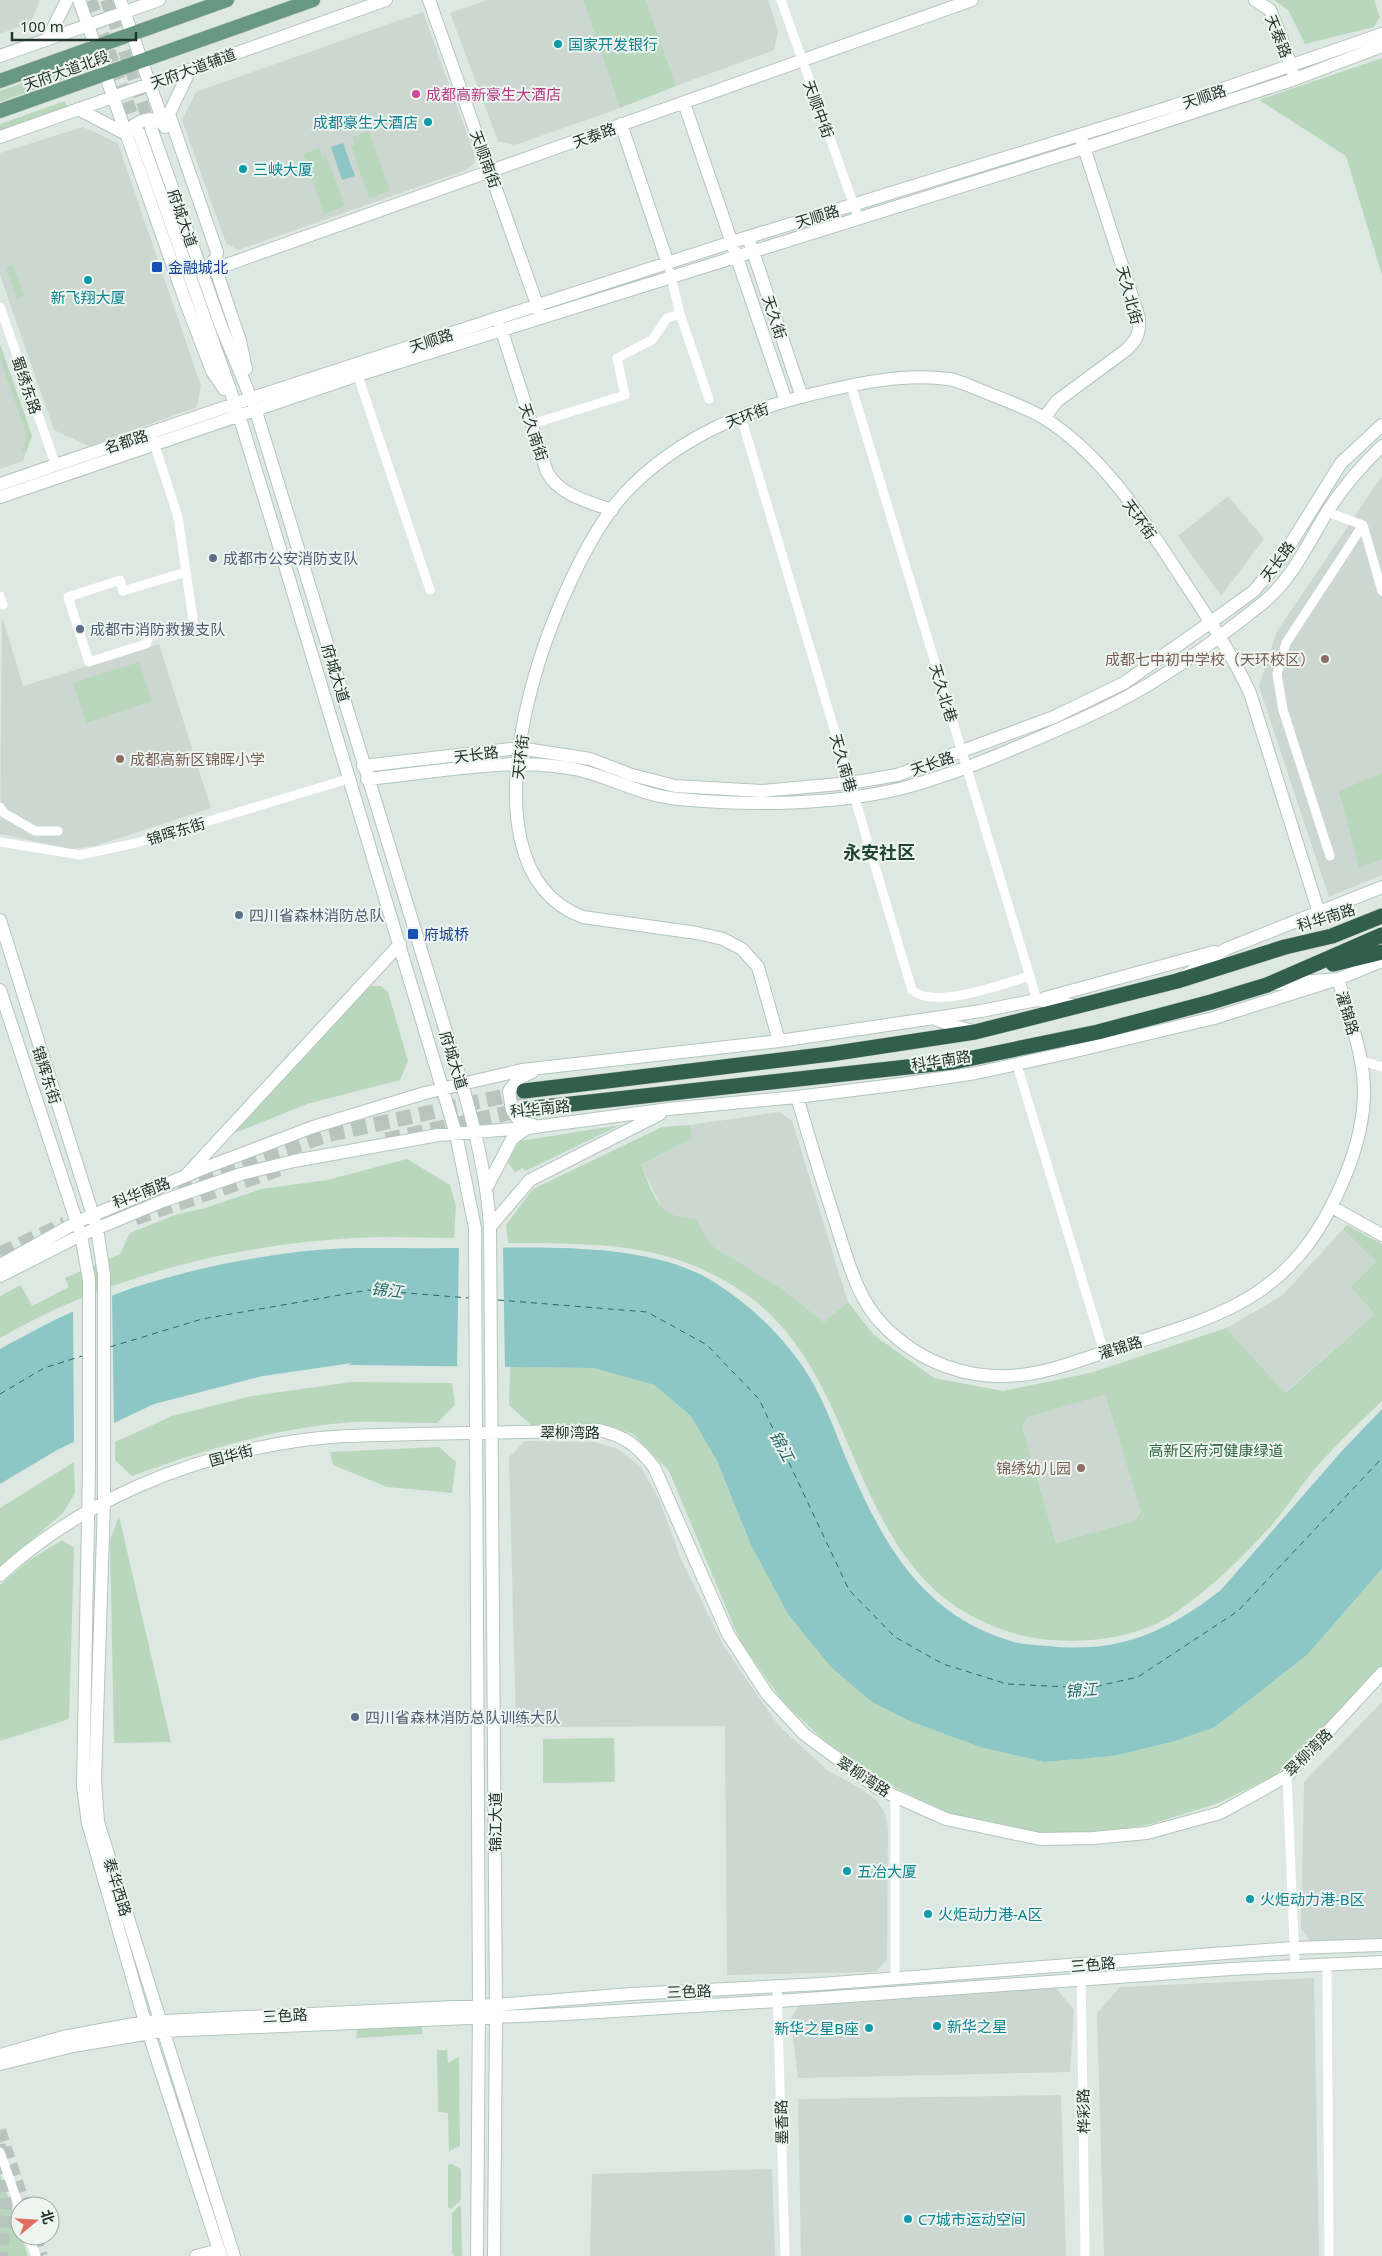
<svg xmlns="http://www.w3.org/2000/svg" width="1382" height="2256" viewBox="0 0 1382 2256" font-family="'Noto Sans','Noto Sans SC',sans-serif">
<rect width="100%" height="100%" fill="#dee8e2"/>
<path fill="#cdd7d1" d="M 0,0 L 40,0 L 31,22 L 0,34 Z
M 487,0 L 583,0 L 620,108 L 515,145 L 498,141 L 450,13 Z
M 646,0 L 768,0 L 778,31 L 774,50 L 676,86 Z
M 423,12 L 474,153 L 475,163 L 466,170 L 238,250 L 226,243 L 182,120 L 196,92 Z
M 83,127 L 118,143 L 201,386 L 197,407 L 89,446 L 54,430 L 0,275 L 0,153 Z
M 0,345 L 32,436 L 23,461 L 0,469 Z
M 1382,476 L 1382,875 L 1329,897 L 1259,686 L 1277,631 Z
M 1228,496 L 1264,539 L 1221,596 L 1178,536 Z
M 2,616 L 23,686 L 159,644 L 211,808 L 95,846 L 71,849 L 0,834 Z
M 779,1112 L 792,1121 L 848,1302 L 824,1322 L 782,1289 L 711,1245 L 696,1219 L 678,1219 L 663,1211 L 641,1165 L 692,1138 L 690,1125 Z
M 1343,1229 L 1376,1262 L 1375,1314 L 1284,1393 L 1226,1328 L 1282,1296 Z
M 1105,1393 L 1141,1510 L 1134,1521 L 1056,1543 L 1022,1426 L 1029,1417 Z
M 525,1441 L 595,1442 L 618,1449 L 641,1467 L 659,1499 L 680,1557 L 723,1645 L 778,1725 L 827,1770 L 863,1790 L 877,1801 L 885,1814 L 888,1828 L 887,1959 L 876,1972 L 727,1975 L 725,1726 L 516,1727 L 509,1457 Z
M 1382,1702 L 1382,1938 L 1313,1944 L 1301,1929 L 1304,1782 Z
M 1314,1978 L 1319,2256 L 1104,2256 L 1097,2013 L 1120,1987 Z
M 1055,1987 L 1074,2010 L 1070,2072 L 798,2078 L 791,2019 L 800,2004 Z
M 1061,2095 L 1066,2256 L 801,2256 L 798,2099 Z
M 772,2169 L 775,2256 L 590,2256 L 592,2174 Z"/>
<path fill="#b9d7bc" fill-rule="evenodd" d="M 583,0 L 646,0 L 676,86 L 620,108 Z
M 1274,0 L 1374,0 L 1380,17 L 1374,27 L 1305,44 L 1288,10 Z
M 1382,58 L 1382,275 L 1346,156 L 1259,100 Z
M 63,69 L 66,78 L 0,102 L 0,91 Z
M 65,101 L 69,111 L 0,135 L 0,124 Z
M 369,131 L 390,191 L 369,198 L 351,146 L 355,145 L 352,137 Z
M 319,148 L 322,156 L 326,154 L 345,206 L 324,214 L 303,154 Z
M 13,265 L 24,296 L 17,299 L 6,268 Z
M 0,344 L 32,436 L 26,452 L 22,451 L 27,436 L 0,358 Z
M 139,662 L 152,701 L 86,723 L 73,683 Z
M 1382,773 L 1382,859 L 1359,868 L 1339,791 Z
M 371,986 L 381,986 L 388,992 L 408,1061 L 400,1080 L 307,1104 L 230,1135 L 361,991 Z
M 620,1125 L 525,1171 L 523,1168 L 515,1172 L 507,1161 L 520,1141 Z
M 690,1125 L 692,1138 L 641,1165 C 655,1197 657,1218 696,1219 L 711,1245 L 782,1289 L 824,1322 L 848,1302 L 874,1335 L 934,1378 L 1003,1391 L 1090,1373 L 1226,1328 L 1285,1393 L 1375,1314 L 1351,1287 L 1376,1262 L 1343,1229 L 1347,1225 L 1382,1244 L 1382,1401 C 1361,1421 1340,1441 1320,1463 C 1302,1483 1288,1507 1270,1527 C 1242,1558 1210,1589 1175,1613 C 1140,1637 1093,1643 1052,1640 C 1028,1639 1002,1631 980,1620 C 848,1558 862,1377 747,1295 C 669,1240 598,1244 508,1243 L 506,1225 L 533,1189 L 662,1127 ZM 1105,1394 L 1141,1511 L 1134,1521 L 1056,1543 L 1022,1426 L 1029,1417 Z
M 407,1159 L 450,1185 L 456,1206 L 454,1238 C 421,1238 388,1236 355,1238 C 235,1244 105,1277 0,1338 L 0,1296 L 21,1285 L 32,1306 L 69,1287 L 65,1278 L 120,1254 L 130,1233 L 175,1215 L 205,1208 L 261,1189 L 327,1180 Z
M 510,1367 L 593,1368 L 654,1385 L 691,1416 L 717,1461 L 750,1543 L 873,1702 L 909,1721 L 983,1748 L 1044,1762 L 1114,1756 L 1176,1741 L 1215,1727 L 1307,1655 L 1382,1569 L 1382,1668 L 1328,1728 L 1274,1776 L 1216,1804 L 1151,1824 L 1105,1832 L 1046,1835 L 955,1816 L 898,1789 L 827,1743 L 783,1702 L 740,1641 L 669,1471 L 633,1434 L 601,1423 L 531,1425 L 509,1405 Z
M 351,1382 L 452,1383 L 455,1405 L 437,1423 C 410,1423 381,1421 354,1422 C 278,1427 203,1450 132,1476 L 115,1460 L 115,1442 L 172,1416 L 252,1396 Z
M 439,1447 L 456,1462 L 452,1493 L 387,1487 L 333,1465 L 330,1452 Z
M 74,1462 L 75,1493 L 63,1513 L 0,1567 L 0,1508 Z
M 119,1516 L 171,1742 L 114,1743 L 110,1540 Z
M 62,1540 L 74,1548 L 69,1719 L 0,1741 L 0,1585 L 28,1561 Z
M 614,1738 L 615,1782 L 543,1783 L 543,1739 Z
M 422,2026 L 422,2034 L 356,2038 L 357,2029 Z
M 437,2050 L 447,2050 L 448,2063 L 459,2057 L 460,2146 L 449,2151 L 448,2113 L 438,2112 Z
M 451,2164 L 461,2169 L 461,2200 L 451,2209 L 448,2207 L 448,2165 Z
M 0,2174 L 28,2256 L 0,2256 Z
M 459,2206 L 461,2206 L 462,2256 L 454,2256 L 452,2253 L 452,2213 Z"/>
<path fill="#8cc7c6" d="M 343,143 L 355,176 L 342,180 L 331,147 Z
M 443,1248 C 524,1249 644,1238 714,1282 C 749,1304 780,1333 803,1367 C 821,1393 833,1426 845,1456 C 881,1539 919,1615 1014,1642 C 1025,1645 1037,1645 1048,1646 C 1118,1654 1167,1632 1221,1590 L 1340,1453 L 1382,1409 L 1382,1569 L 1307,1655 L 1215,1727 L 1176,1741 L 1114,1756 L 1044,1762 L 983,1748 L 909,1721 L 872,1702 L 831,1667 L 788,1614 L 750,1543 L 717,1461 L 691,1416 L 654,1385 L 593,1368 L 349,1365 L 352,1363 L 263,1376 L 154,1404 L 57,1450 L 0,1484 L 0,1349 C 24,1336 49,1322 74,1311 C 147,1278 228,1260 306,1251 C 351,1246 398,1249 443,1248 Z"/>
<path fill="#dee8e2" d="M 459,1246 L 503,1246 L 505,1370 L 457,1368 Z
M 112,1294 L 114,1426 L 74,1445 L 73,1308 Z"/>
<g fill="none" stroke-linecap="round" stroke-linejoin="round">
<path stroke="#246969" stroke-width="1" stroke-dasharray="6 5" stroke-linecap="butt" d="M 498,1300 L 647,1312 L 707,1345 L 759,1399 L 849,1590 L 895,1637 L 943,1664 L 1007,1684 L 1089,1688 L 1138,1677 L 1238,1611 L 1382,1458
M 110,1347 L 202,1319 L 369,1290 L 469,1298
M 0,1394 L 44,1368 L 82,1356"/>
<path stroke="#b8c4be" stroke-width="12" stroke-dasharray="12 6" stroke-linecap="butt" d="M 91,0 L 139,133
M 106,0 L 151,128
M 0,2130 L 25,2206
M 0,2144 L 6,2204 L 2,2256
M 35,2236 L 42,2256"/>
<path stroke="#b8c4be" stroke-width="15" stroke-dasharray="15 8" stroke-linecap="butt" d="M 386,1140 L 526,1109
M 177,1186 L 327,1135 L 523,1092
M 135,1218 L 279,1169
M 0,1254 L 65,1224"/>
<defs>
<path id="secondary" d="M 79,0 L 186,303 L 212,371 L 224,389
M 120,0 L 165,127
M 429,0 L 540,313
M 1255,0 L 1270,10 L 1281,36 L 1293,73
M 47,40 L 67,0
M 0,56 L 159,0
M 190,70 L 169,114 L 217,252 L 215,269 L 972,0
M 684,103 L 786,401
M 78,109 L 126,134 C 134,122 152,113 164,125
M 621,124 L 668,264
M 151,128 L 221,326 L 255,408 L 462,1084 C 476,1132 487,1178 490,1227 L 496,2016 L 494,2256
M 139,133 L 239,415 L 290,582 L 456,1134 L 475,1228 L 479,2006 L 477,2256
M 0,137 L 386,0
M 750,243 L 802,397
M 213,261 L 240,341 L 246,369
M 499,322 L 547,472 C 559,495 589,502 612,510
M 1044,418 L 1057,401 L 1126,350 C 1137,340 1140,333 1139,318 L 1082,141
M 0,484 L 252,398 L 732,242 L 1170,107 L 1382,34
M 0,497 L 358,375 L 1084,148 L 1295,79 L 1382,46
M 363,766 L 519,748 L 590,759 L 632,775 L 675,786 L 762,791 L 850,783 L 897,775 L 1054,717 L 1124,683 L 1211,622 L 1254,591 L 1283,556 L 1341,463 L 1382,425
M 367,779 C 435,773 512,755 579,770 C 613,778 643,796 679,799 C 749,806 835,805 903,788 C 944,777 983,762 1022,745 C 1059,729 1097,714 1132,694 C 1179,668 1223,635 1264,602 C 1293,578 1308,543 1327,512 C 1343,487 1360,467 1382,446
M 0,920 L 97,1228 L 104,1275 L 104,1503 L 95,1780 L 98,1822 L 234,2256
M 1186,975 L 1226,949 L 1382,887
M 1275,984 L 1338,979 L 1382,961
M 0,990 L 81,1235 L 89,1280 L 89,1468 L 83,1787 L 88,1823 L 145,2022 L 221,2256
M 1045,998 L 1214,952
M 937,1020 L 975,1032
M 779,1041 L 758,967 L 742,949 L 723,939 L 697,933 L 583,917 C 443,865 555,569 625,493 C 675,440 739,412 809,395 C 854,384 902,373 949,379 C 961,381 974,388 985,392 C 1004,400 1026,407 1044,418 C 1103,455 1144,520 1181,577 C 1206,615 1231,652 1250,693 L 1319,913
M 532,1072 L 518,1079 L 509,1091 L 512,1110 L 520,1122 L 534,1125
M 797,1097 C 810,1141 823,1184 837,1227 C 848,1261 858,1301 884,1326 C 920,1363 970,1381 1021,1375 C 1050,1372 1080,1360 1108,1351 C 1227,1314 1295,1299 1346,1174 C 1360,1139 1369,1099 1361,1061 C 1356,1033 1346,1006 1338,979 L 1214,1018 L 1067,1053
M 188,1173 L 400,944
M 487,1187 L 512,1139 L 527,1128
M 1332,1207 L 1382,1235
M 490,1227 L 530,1180 L 660,1114
M 0,1265 L 77,1222 L 202,1169 L 313,1127 L 425,1093 L 479,1080 L 522,1070 L 779,1041 L 981,1011 L 1037,1000 L 1073,1005
M 0,1276 L 81,1235 L 163,1201 L 241,1174 L 294,1161 L 438,1135 L 527,1128 L 669,1109 L 797,1097 L 902,1084 L 976,1073 L 1067,1053 L 1073,1050
M 0,1575 C 81,1501 188,1457 296,1441 C 336,1435 377,1435 417,1434 C 478,1433 538,1432 599,1430 C 627,1437 636,1445 654,1467 L 728,1634 L 767,1694 L 804,1734 L 879,1789 L 946,1819 L 1040,1839 L 1093,1838 L 1147,1833 L 1220,1813 L 1287,1776 L 1382,1673
M 0,2055 L 63,2037 L 145,2022 L 495,2005 L 631,1994 L 820,1984 L 1293,1948 L 1382,1945
M 0,2064 L 73,2046 L 163,2031 L 566,2014 L 778,2001 L 1231,1969 L 1382,1962
M 196,2256 L 219,2250"/>
<path id="primary" d="M 0,81 L 227,0
M 0,111 L 313,0"/>
<path id="highway" d="M 1333,964 L 1382,952
M 524,1091 L 830,1054 L 975,1032 L 1177,981 L 1285,947 L 1332,936 L 1382,916
M 526,1109 L 953,1062 L 1098,1032 L 1211,1002 L 1267,985 L 1382,935"/>
</defs>
<use href="#secondary" stroke="#b3c6bc" stroke-width="14"/>
<use href="#primary" stroke="#bdc2c0" stroke-width="15"/>
<use href="#highway" stroke="#bdc2c0" stroke-width="16"/>
<path stroke="#fff" stroke-width="9" d="M 781,0 L 858,217
M 670,272 L 680,314 L 709,399
M 0,307 L 55,463
M 356,370 L 430,590
M 851,385 L 1037,1000
M 741,417 L 912,990 C 934,1010 1003,984 1030,976
M 532,424 L 625,395 L 617,358 L 652,340 L 667,318 L 680,314
M 153,440 L 178,517 L 194,626 L 150,635 L 146,644 L 89,662 L 68,597 L 120,580 L 123,591 L 186,572
M 1327,512 L 1363,525 L 1382,591
M 0,596 L 3,605
M 0,807 L 4,813 L 35,831 L 58,831
M 0,842 L 80,855 L 136,843 L 348,779
M 1330,856 L 1283,710 L 1277,674 L 1286,643 L 1363,525
M 1362,1061 L 1382,1067
M 1017,1065 L 1104,1352
M 1287,1776 L 1295,1965
M 1327,1964 L 1329,2256
M 1081,1965 L 1085,2256
M 895,1978 L 895,1796
M 777,1987 L 785,2256
M 0,2152 L 20,2209
M 29,2236 L 36,2256"/>
<use href="#secondary" stroke="#fff" stroke-width="12"/>
<use href="#primary" stroke="#689883" stroke-width="14"/>
<use href="#highway" stroke="#315e4d" stroke-width="15"/>
</g>
<g fill="#0f9aa8" stroke="#eef5f0" stroke-width="2">
<circle cx="558" cy="44" r="5"/>
<circle cx="428" cy="122" r="5"/>
<circle cx="243" cy="169" r="5"/>
<circle cx="88" cy="280" r="5"/>
<circle cx="847" cy="1871" r="5"/>
<circle cx="1250" cy="1899" r="5"/>
<circle cx="928" cy="1914" r="5"/>
<circle cx="937" cy="2026" r="5"/>
<circle cx="869" cy="2028" r="5"/>
<circle cx="908" cy="2219" r="5"/>
</g>
<circle fill="#d1479c" stroke="#eef5f0" stroke-width="2" cx="416" cy="94" r="5"/>
<g fill="#1a4fb4" stroke="#eef5f0" stroke-width="2">
<rect x="151" y="261" width="12" height="12" rx="2.5"/>
<rect x="407" y="928" width="12" height="12" rx="2.5"/>
</g>
<g fill="#5c6f8a" stroke="#eef5f0" stroke-width="2">
<circle cx="213" cy="558" r="5"/>
<circle cx="80" cy="629" r="5"/>
<circle cx="239" cy="915" r="5"/>
<circle cx="355" cy="1717" r="5"/>
</g>
<g fill="#8d6e63" stroke="#eef5f0" stroke-width="2">
<circle cx="1325" cy="659" r="5"/>
<circle cx="120" cy="759" r="5"/>
<circle cx="1081" cy="1468" r="5"/>
</g>
<g text-anchor="middle" dominant-baseline="central" stroke-width="4" stroke-linejoin="round" paint-order="stroke">
<g font-size="15" fill="#22352d" stroke="#eef5f0">
<text transform="translate(1279 36) rotate(68)">天泰路</text>
<text transform="translate(193 68) rotate(-20)">天府大道辅道</text>
<text transform="translate(66 70) rotate(-20)">天府大道北段</text>
<text transform="translate(1204 96) rotate(-18)">天顺路</text>
<text transform="translate(819 109) rotate(70)">天顺中街</text>
<text transform="translate(594 135) rotate(-20)">天泰路</text>
<text transform="translate(486 159) rotate(70)">天顺南街</text>
<text transform="translate(817 216) rotate(-17)">天顺路</text>
<text transform="translate(183 218) rotate(71)">府城大道</text>
<text transform="translate(1130 295) rotate(75)">天久北街</text>
<text transform="translate(775 317) rotate(72)">天久街</text>
<text transform="translate(431 340) rotate(-18)">天顺路</text>
<text transform="translate(27 385) rotate(71)">蜀绣东路</text>
<text transform="translate(747 415) rotate(-20)">天环街</text>
<text transform="translate(534 432) rotate(72)">天久南街</text>
<text transform="translate(126 441) rotate(-18)">名都路</text>
<text transform="translate(1140 519) rotate(54)">天环街</text>
<text transform="translate(1277 561) rotate(-53)">天长路</text>
<text transform="translate(336 673) rotate(73)">府城大道</text>
<text transform="translate(944 693) rotate(73)">天久北巷</text>
<text transform="translate(476 754) rotate(-7)">天长路</text>
<text transform="translate(520 757) rotate(-83)">天环街</text>
<text transform="translate(844 763) rotate(74)">天久南巷</text>
<text transform="translate(932 763) rotate(-19)">天长路</text>
<text transform="translate(176 831) rotate(-17)">锦晖东街</text>
<text transform="translate(1326 917) rotate(-17)">科华南路</text>
<text transform="translate(1348 1013) rotate(74)">濯锦路</text>
<text transform="translate(454 1060) rotate(73)">府城大道</text>
<text transform="translate(941 1060) rotate(-9)">科华南路</text>
<text transform="translate(47 1075) rotate(72)">锦辉东街</text>
<text transform="translate(540 1108) rotate(-6)">科华南路</text>
<text transform="translate(141 1192) rotate(-21)">科华南路</text>
<text transform="translate(1120 1347) rotate(-17)">濯锦路</text>
<text x="570" y="1432">翠柳湾路</text>
<text transform="translate(231 1455) rotate(-15)">国华街</text>
<text transform="translate(1308 1752) rotate(-45)">翠柳湾路</text>
<text transform="translate(864 1776) rotate(33)">翠柳湾路</text>
<text transform="translate(495 1822) rotate(-90)">锦江大道</text>
<text transform="translate(118 1887) rotate(73)">泰华西路</text>
<text transform="translate(1093 1964) rotate(-5)">三色路</text>
<text transform="translate(689 1991) rotate(-2)">三色路</text>
<text transform="translate(285 2015) rotate(-3)">三色路</text>
<text transform="translate(1083 2111) rotate(-91)">桦彩路</text>
<text transform="translate(781 2122) rotate(-91)">墨香路</text>
</g>
<g font-size="15" fill="#0d838f" stroke="#eef5f0" text-anchor="start">
<text x="568" y="44">国家开发银行</text>
<text x="418" y="122" text-anchor="end">成都豪生大酒店</text>
<text x="253" y="169">三峡大厦</text>
<text x="88" y="297" text-anchor="middle">新飞翔大厦</text>
<text x="857" y="1871">五冶大厦</text>
<text x="1260" y="1899">火炬动力港-B区</text>
<text x="938" y="1914">火炬动力港-A区</text>
<text x="947" y="2026">新华之星</text>
<text x="859" y="2028" text-anchor="end">新华之星B座</text>
<text x="918" y="2219">C7城市运动空间</text>
</g>
<g font-size="15" fill="#b23c85" stroke="#eef5f0" text-anchor="start">
<text x="426" y="94">成都高新豪生大酒店</text>
</g>
<g font-size="15" fill="#164399" stroke="#eef5f0" text-anchor="start">
<text x="168" y="267">金融城北</text>
<text x="424" y="934">府城桥</text>
</g>
<g font-size="15" fill="#4e5e75" stroke="#eef5f0" text-anchor="start">
<text x="223" y="558">成都市公安消防支队</text>
<text x="90" y="629">成都市消防救援支队</text>
<text x="249" y="915">四川省森林消防总队</text>
<text x="365" y="1717">四川省森林消防总队训练大队</text>
</g>
<g font-size="15" fill="#785e54" stroke="#eef5f0" text-anchor="end">
<text x="1315" y="659">成都七中初中学校（天环校区）</text>
<text x="130" y="759" text-anchor="start">成都高新区锦晖小学</text>
<text x="1071" y="1468">锦绣幼儿园</text>
</g>
<g font-size="15" fill="#31673d" stroke="#eef5f0">
<text x="1216" y="1450">高新区府河健康绿道</text>
</g>
<g font-size="16" font-style="italic" fill="#246969" stroke="#eef5f0">
<text transform="translate(387 1290) rotate(6)">锦江</text>
<text transform="translate(782 1446) rotate(62)">锦江</text>
<text transform="translate(1081 1690) rotate(-5)">锦江</text>
</g>
<g font-size="18" font-weight="bold" fill="#204536" stroke="#eef5f0">
<text x="879" y="852">永安社区</text>
</g>
</g>
<g transform="translate(35 2221) rotate(72)"><circle r="24" fill="#eef5f0" stroke="#9ca8a2"/>
<path d="M0-4L9 19L0 12L-9 19Z" fill="#e16d63"/>
<text y="-8" font-size="14" font-weight="bold" text-anchor="middle" fill="#22352d">北</text>
</g>
<path d="M12 32v8h124v-8" fill="none" stroke="#22352d" stroke-width="2.5"/>
<text x="20" y="32" font-size="15" fill="#22352d" stroke="#eef5f0" stroke-width="4" paint-order="stroke">100 m</text>
</svg>
